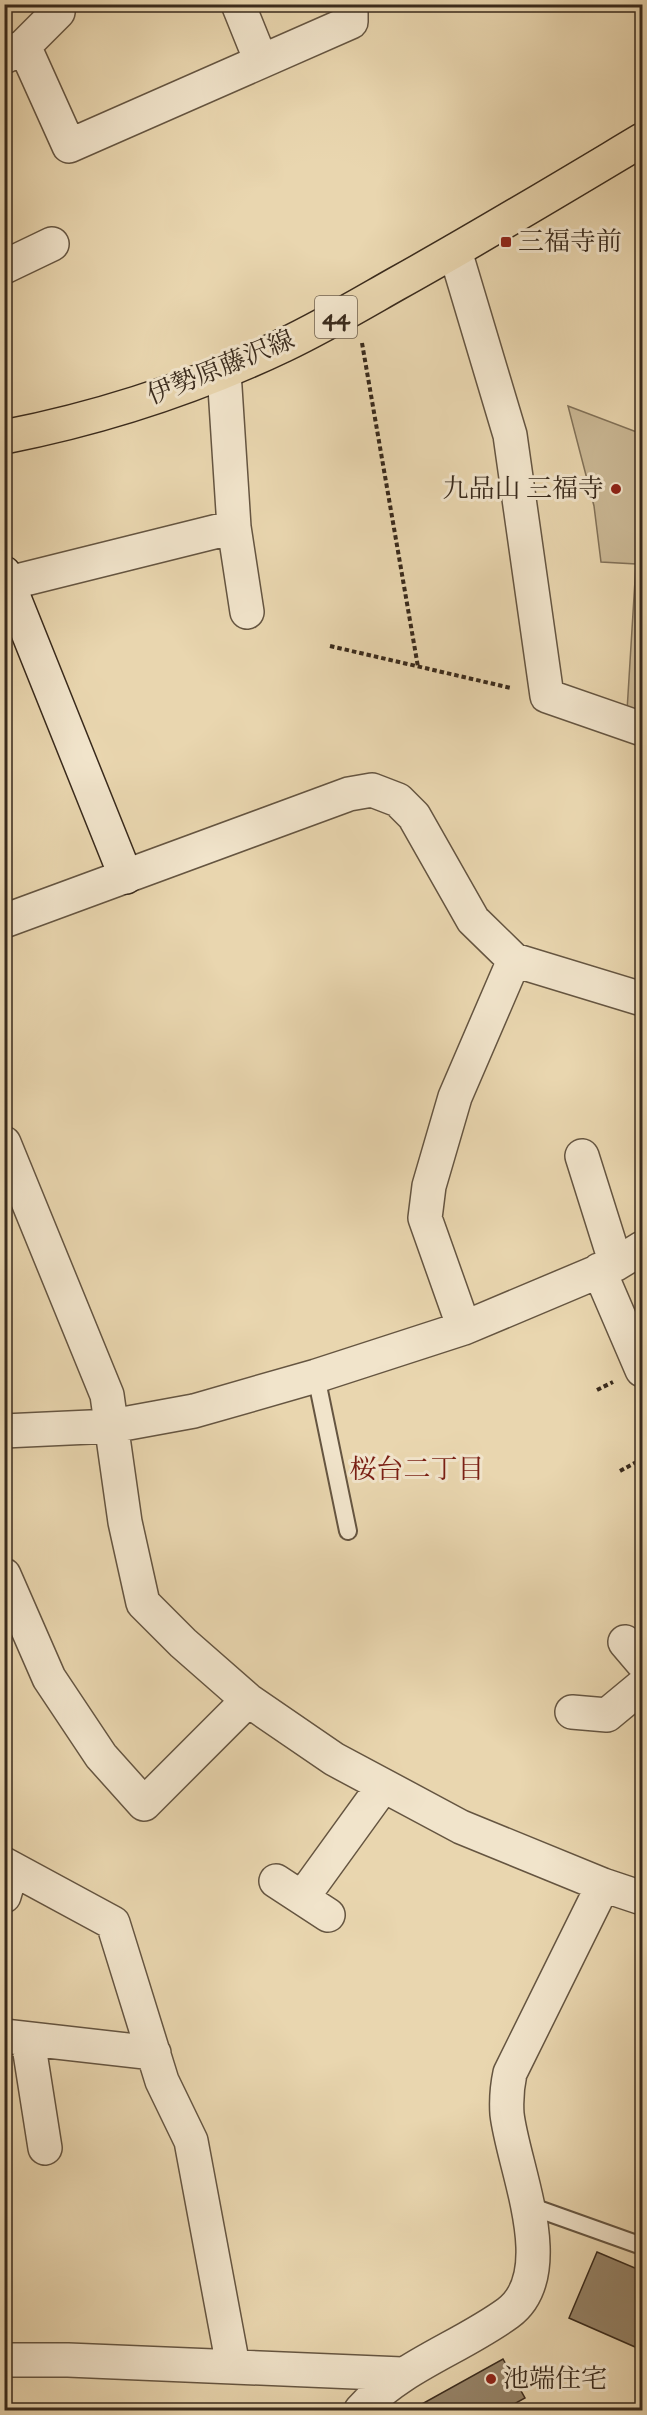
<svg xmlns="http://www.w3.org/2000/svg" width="647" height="2415" viewBox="0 0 647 2415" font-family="'IM FELL DW Pica','Noto Serif JP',serif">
<rect width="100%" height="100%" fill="#e9d6af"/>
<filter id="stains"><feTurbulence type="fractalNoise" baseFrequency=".00333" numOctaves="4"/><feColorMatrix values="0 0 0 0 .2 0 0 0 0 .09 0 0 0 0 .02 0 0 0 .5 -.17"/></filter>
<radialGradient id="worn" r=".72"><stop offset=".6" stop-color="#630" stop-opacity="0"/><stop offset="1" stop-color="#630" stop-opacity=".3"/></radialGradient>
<path fill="#cbb996" stroke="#827259" stroke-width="1.5" d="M 568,406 L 642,434 L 642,716 L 627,711 L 636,564 L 601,562 L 594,506 Z"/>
<path fill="#958368" stroke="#392a1c" stroke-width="1.5" d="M 597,2252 L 642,2271 L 642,2350 L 569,2318 Z
M 503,2359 L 525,2398 L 503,2410 L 411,2410 Z"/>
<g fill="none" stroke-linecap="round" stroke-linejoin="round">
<defs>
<path id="lane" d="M 316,1376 L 348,1531
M 527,2205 L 642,2246"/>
<path id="street" d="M 238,4 L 261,61
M 24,46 L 69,146 L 351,22 L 351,4
M 6,56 L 24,46 L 58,12 L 59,4
M 455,251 L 510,435 L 547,696 L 642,729
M 4,267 L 52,244
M 234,527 L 247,612
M 9,583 L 234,527 L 224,372
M 4,921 L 349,794 L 372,790 L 398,800 L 414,816 L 473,920 L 514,960 L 642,999
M 4,1143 L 107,1395 L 125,1522 L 143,1603 L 183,1643 L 248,1700 L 334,1759 L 461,1827 L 603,1885 L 642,1898
M 582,1156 L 616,1264
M 599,1270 L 642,1370
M 464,1328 L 425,1218 L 429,1186 L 455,1097 L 514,960
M 4,1431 L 112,1426 L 194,1411 L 316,1376 L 464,1328 L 616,1264 L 642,1248
M 4,1575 L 49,1678 L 101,1756 L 144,1804 L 248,1700
M 625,1642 L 642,1662
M 572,1712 L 607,1715 L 642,1686
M 4,1864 L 113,1923 L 162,2081 L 191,2141 L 233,2366
M 276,1881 L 302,1898
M 4,1896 L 12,1869
M 328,1915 L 302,1898 L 383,1786
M 4,2036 L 154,2053
M 28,2040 L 45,2148
M 4,2360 L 68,2360 L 402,2374
M 361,2410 C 401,2366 460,2348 508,2313 C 562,2273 513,2167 507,2114 C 506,2099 507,2087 510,2073 L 603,1885"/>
<path id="secondary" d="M 4,573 L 126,877"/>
<path id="primary" d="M 4,437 C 101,418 196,387 284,345 C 322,327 359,305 396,284 C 479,238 560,189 642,140"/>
</defs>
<use href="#lane" stroke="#655541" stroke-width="20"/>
<use href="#street" stroke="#655541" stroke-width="36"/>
<use href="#secondary" stroke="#392a1c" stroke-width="36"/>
<use href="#primary" stroke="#392a1c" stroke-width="36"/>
<path stroke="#392a1c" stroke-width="4" stroke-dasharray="4.5 3" stroke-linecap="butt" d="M 362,343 L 418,667
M 330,646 L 511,688
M 597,1390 L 613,1382
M 620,1471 L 642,1459"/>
<use href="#lane" stroke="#f1e4cb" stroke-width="16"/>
<use href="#street" stroke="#f1e4cb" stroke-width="33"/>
<use href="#secondary" stroke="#f1e4cb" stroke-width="33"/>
<use href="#primary" stroke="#e9d6af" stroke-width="33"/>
</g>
<g fill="#8f2418" stroke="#f1e4cb" stroke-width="2">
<rect x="500" y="236" width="12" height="12" rx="3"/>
<circle cx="616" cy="489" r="6"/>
<circle cx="491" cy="2379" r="6"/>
</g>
<g text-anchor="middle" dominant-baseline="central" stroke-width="6" stroke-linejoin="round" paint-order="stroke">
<rect fill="#f1e4cb" stroke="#706250" stroke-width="1.5" x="315" y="296" width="42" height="42" rx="4.5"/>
<g font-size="24" font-weight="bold" fill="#392a1c">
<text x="336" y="317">44</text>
</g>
<g font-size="26" fill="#392a1c" stroke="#f1e4cb" text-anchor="start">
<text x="518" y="242">三福寺前</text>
<text x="604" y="489" text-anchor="end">九品山 三福寺</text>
<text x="503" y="2379">池端住宅</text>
</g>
<g font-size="26" fill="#392a1c" stroke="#f1e4cb">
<text transform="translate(221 368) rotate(-22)">伊勢原藤沢線</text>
</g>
<g font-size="27" fill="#7a1f14" stroke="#f1e4cb">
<text x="417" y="1470">桜台二丁目</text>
</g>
</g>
<rect width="647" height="2415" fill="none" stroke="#e9d6af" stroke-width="24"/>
<rect x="6" y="6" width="635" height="2403" fill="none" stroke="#392a1c" stroke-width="3"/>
<rect x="12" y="12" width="623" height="2391" fill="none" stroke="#392a1c" stroke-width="1.5"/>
<rect width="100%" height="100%" filter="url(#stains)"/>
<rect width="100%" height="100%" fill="url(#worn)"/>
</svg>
